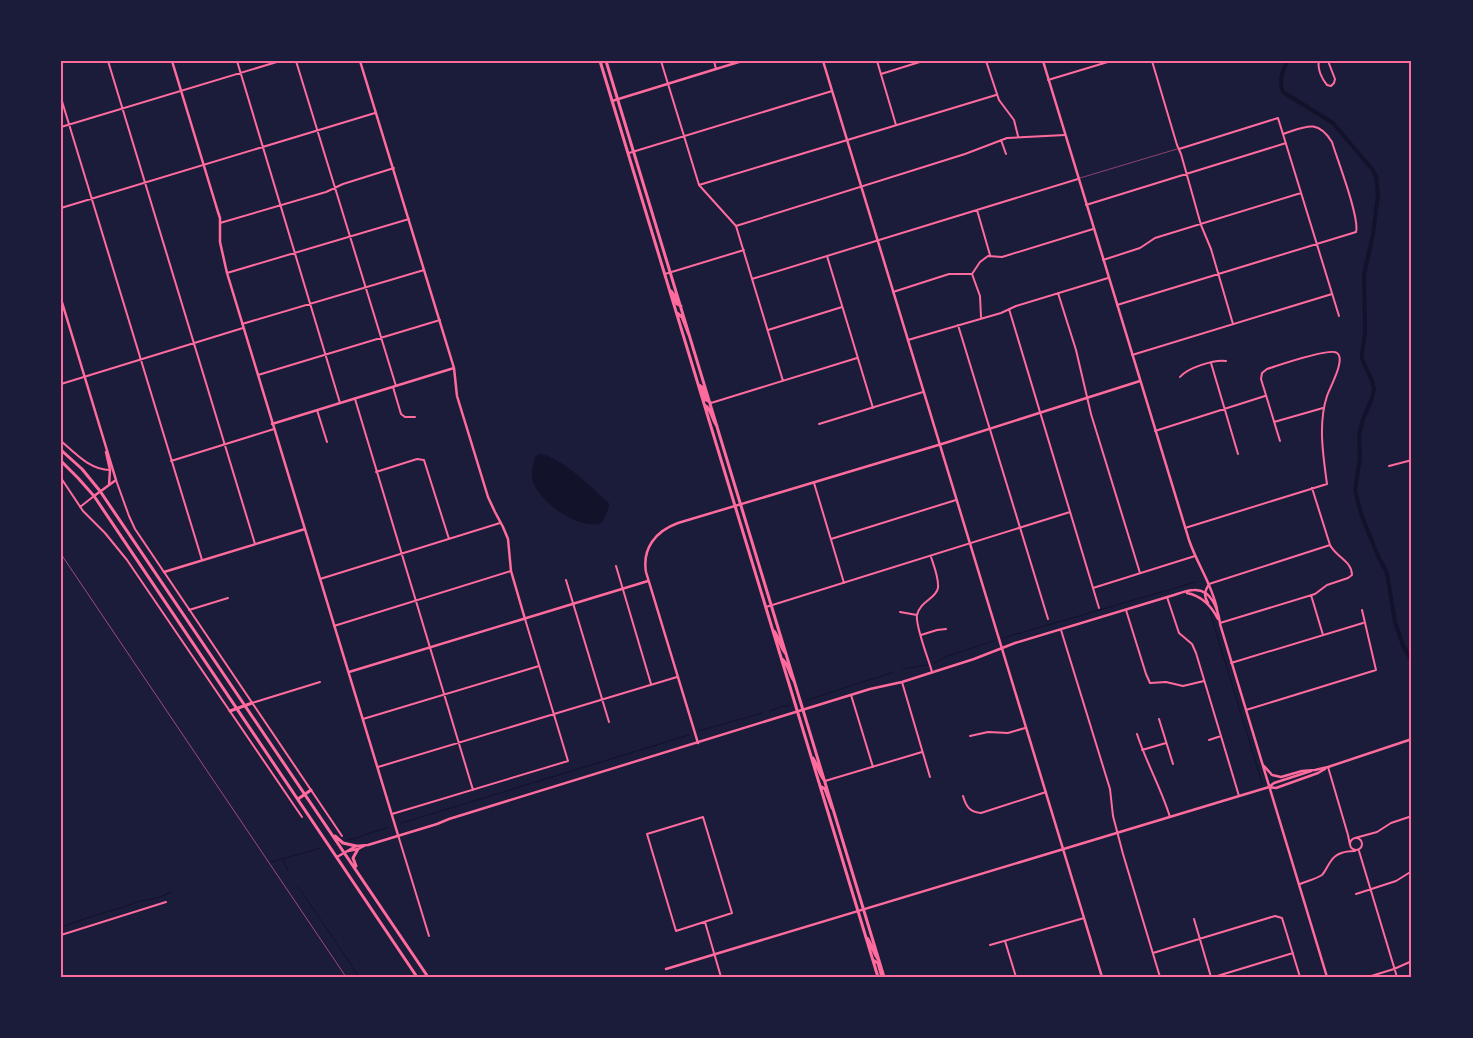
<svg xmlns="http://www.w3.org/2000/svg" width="1473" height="1038" viewBox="0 0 1473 1038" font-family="Mulish,sans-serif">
<rect width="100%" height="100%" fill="#1b1b3a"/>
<path fill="#12122b" d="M 539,454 C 561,456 592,488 609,503 L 609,507 L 602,523 C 581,531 542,504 534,484 C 530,475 533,467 535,457 Z"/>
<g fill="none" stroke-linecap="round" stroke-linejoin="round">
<path stroke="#12122b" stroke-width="1" d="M 1210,612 L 1262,783
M 1003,638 L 1196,582
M 934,663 L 947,656 L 994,641
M 903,669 L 926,665
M 807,700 L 894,672
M 770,711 L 783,706 L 789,706
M 699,731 L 762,713
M 402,823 L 689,735
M 349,840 L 389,827
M 283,860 L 288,871
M 271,862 L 321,848
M 298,886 L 359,977
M 61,927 L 99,914 L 124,907 L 136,902 L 157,898 L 172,892"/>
<path stroke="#12122b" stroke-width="4" d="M 1287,61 C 1283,72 1278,81 1283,92 L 1333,123 L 1372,169 L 1376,176 L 1378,195 L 1373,234 L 1364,275 L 1365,321 L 1365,334 L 1362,353 L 1362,359 L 1372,381 L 1374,389 L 1372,398 L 1362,422 L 1359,436 L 1360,458 L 1355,490 L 1361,514 L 1378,556 L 1387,573 L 1395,622 L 1403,645 L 1412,662"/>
<path stroke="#ff6b9d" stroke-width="0.5" d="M 1080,178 L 1177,149"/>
<path stroke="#ff6b9d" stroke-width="2" d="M 108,61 L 255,544
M 237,61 L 340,403
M 296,61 L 396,386
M 661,61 L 699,185 L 736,226 L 783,381
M 714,61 L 716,69
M 877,61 L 896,125
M 986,61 L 999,100 L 1014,120 L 1018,136
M 1152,61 L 1177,145 L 1181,154 L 1201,225 L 1211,249 L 1233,324
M 1319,61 C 1317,69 1322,79 1327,85 L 1331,86 L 1334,83 L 1335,79 L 1328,61
M 881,74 L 923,61
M 1048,80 L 1111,61
M 61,98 L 202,560
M 61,127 L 280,61
M 1001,140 L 1006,154
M 1179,149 L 1278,118 L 1339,316
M 629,153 L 832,91
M 699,185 L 996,95
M 1086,205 L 1286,143
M 61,208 L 375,113
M 977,210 L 990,255
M 220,223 L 326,192 L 343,184 L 394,168
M 736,226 L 965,154 L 1007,138 L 1065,135
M 827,256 L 873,408
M 1103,260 L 1140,248 L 1155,238 L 1301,193
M 227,273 L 409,219
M 665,274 L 744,250
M 972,274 L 980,296 L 981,317
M 752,279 L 1078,179
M 893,292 L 949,274 L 972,274 L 980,262 L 988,256 L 1002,257 L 1093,229
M 1058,293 L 1076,350 L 1091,414 L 1140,573
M 1117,305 L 1356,232 C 1360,218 1337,159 1332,142 C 1317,118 1305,127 1283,134
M 1009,309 L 1099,608
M 242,324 L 424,270
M 958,325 L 1048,619
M 768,330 L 842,307
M 908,340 L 1001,313 L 1016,306 L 1108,278
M 1132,355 L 1332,294
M 1211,363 L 1238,454
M 258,375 L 440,320
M 1180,377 C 1187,368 1215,359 1226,361
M 61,384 L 243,328
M 393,387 L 401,414 L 405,417 L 415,417
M 355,399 L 473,790
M 711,403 L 857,358
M 317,410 L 327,442
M 1274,422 L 1323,408
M 819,424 L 923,392
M 1155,431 L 1265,396
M 61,441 C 75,453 90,470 110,470
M 171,461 L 274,429
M 1389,466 L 1412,460
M 376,472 L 417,459 L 424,460 L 449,539
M 61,478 L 83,511 L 105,533 L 127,560 L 302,817
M 116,480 L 129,516 L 135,529 L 342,836
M 814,483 L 844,583
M 80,507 L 94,496
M 1185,528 L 1327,484 C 1323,455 1318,423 1327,396 C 1330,387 1346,359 1337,353 C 1330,347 1277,366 1267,369 L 1262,373 L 1261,379 L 1280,441
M 831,539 L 956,500
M 931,557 C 934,566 939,578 938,588 C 936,599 920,601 917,615 C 915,626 929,660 932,672
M 616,566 L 651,684
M 320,579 L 500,523
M 566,580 L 609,722
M 1209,584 L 1330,545
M 1093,588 L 1195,556
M 1311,595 L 1323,635
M 1167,597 L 1179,633 L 1192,644 L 1196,653 L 1239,796
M 766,607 C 868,576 969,544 1070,512
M 189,610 L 228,598
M 1126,610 L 1146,674 L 1150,683 L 1166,682 L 1183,686 L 1204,681
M 900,612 L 917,615
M 1220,623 L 1315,594 L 1327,585 L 1348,578 L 1352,575 C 1352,561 1336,557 1330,545 L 1312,488
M 334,626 L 511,571
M 1061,630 L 1110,789 L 1113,816 L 1123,854 L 1160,977
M 921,635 L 937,630 L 946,629
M 1231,663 L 1363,623
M 902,682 L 930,777
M 851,695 L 873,767
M 252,703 L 320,682
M 1246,710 L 1376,670 L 1362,610
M 363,719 L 539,666
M 1159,719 L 1173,764
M 1137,734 C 1146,762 1161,788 1170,817
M 970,736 L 988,732 L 1008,733 L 1025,728
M 1209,740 L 1221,736
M 1142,750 L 1166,743
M 378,767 L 677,677
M 1328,767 L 1348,835 L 1350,845
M 825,781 L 922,752
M 963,796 C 966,806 969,812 981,813 L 1046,792
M 392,814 L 568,761 L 525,619
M 703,817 L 732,913 L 676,931 L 647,834 Z
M 398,835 L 429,936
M1350 844a6 6 0 1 1 12 0a6 6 0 1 1-12 0Z
M 1355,838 L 1377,832 L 1391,823 L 1412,816
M 1359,851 L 1397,977
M 1300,884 C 1307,881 1316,879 1322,875 C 1326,871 1327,866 1331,861 C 1336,853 1346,851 1355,851
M 1356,894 L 1396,881 L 1412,871
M 1194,919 L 1211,977
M 705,922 L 721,977
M 61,935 L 166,902
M 1005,941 L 1016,977
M 990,945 L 1084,918
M 1153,953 L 1275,916 L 1282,918 L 1300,977
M 1046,977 L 1047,976
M 1214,977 L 1293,953
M 1368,977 L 1394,969 L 1412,961"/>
<path stroke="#ff6b9d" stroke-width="2.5" d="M 172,61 L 218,212 L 220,218 L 220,242 L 227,273 L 398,835
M 360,61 L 454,368 L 457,396 L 488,497 L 495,512 L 503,527 L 508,539 L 511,571 L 525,619
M 823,61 L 1102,977
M 1043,61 L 1189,540 C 1197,564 1212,584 1217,609
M 612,101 L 742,61
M 61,299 L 116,480 L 94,496
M 272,424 L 454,368
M 106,452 L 110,470 L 109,485
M 164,572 L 305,529
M 1208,603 C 1203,595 1205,591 1209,584
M 349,672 L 648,581
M 698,743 L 646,572 C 642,548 656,531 678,523 L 945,443 L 1140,381
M 666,969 L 1269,787 L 1274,783 L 1311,771"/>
<path stroke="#ff6b9d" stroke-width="2.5" d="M 1187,593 C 1202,596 1211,605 1218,619
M 1220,624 L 1327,977
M 1264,766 L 1272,775 L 1281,777 L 1302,771 L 1315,770 L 1328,767 L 1412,739
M 1269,787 L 1276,788 L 1318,773 L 1325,769
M 348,851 L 358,849 L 366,845
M 337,857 L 356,846 L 368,845 L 437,824 L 449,819 L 870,689 L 902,682 L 974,659 L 1015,643 L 1174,595 C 1180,593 1188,590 1194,590 C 1212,589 1218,610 1220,623"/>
<path stroke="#ff6b9d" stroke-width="3" d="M 600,61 L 878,977
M 606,61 L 884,977
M 671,291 L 674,295 L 677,304 L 681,306
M 677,313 L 682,317 L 689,335
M 699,385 L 702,387 L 706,400 L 710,402
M 706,406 C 712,411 712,420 717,426
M 61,450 L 82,469 L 100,491 L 428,977
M 61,461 L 78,478 L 94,496 L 417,977
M 774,631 C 780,639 780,648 786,654
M 782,659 C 790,666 788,673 794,681
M 230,711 L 252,703
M 813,758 C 818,765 819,775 825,781
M 820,786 L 825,789 L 832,808
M 298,799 L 311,790
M 335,836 L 343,843 L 356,846
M 356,866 L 353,858 L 358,849
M 867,938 C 872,944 873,953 878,959
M 873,960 L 878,963 L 882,977"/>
<path stroke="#a44b75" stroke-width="1" d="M 61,554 L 346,977"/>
</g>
<rect width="1473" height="1038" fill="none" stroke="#1b1b3a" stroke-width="125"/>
<rect x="62" y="62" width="1348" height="914" fill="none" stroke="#ff6b9d" stroke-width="2"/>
</svg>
